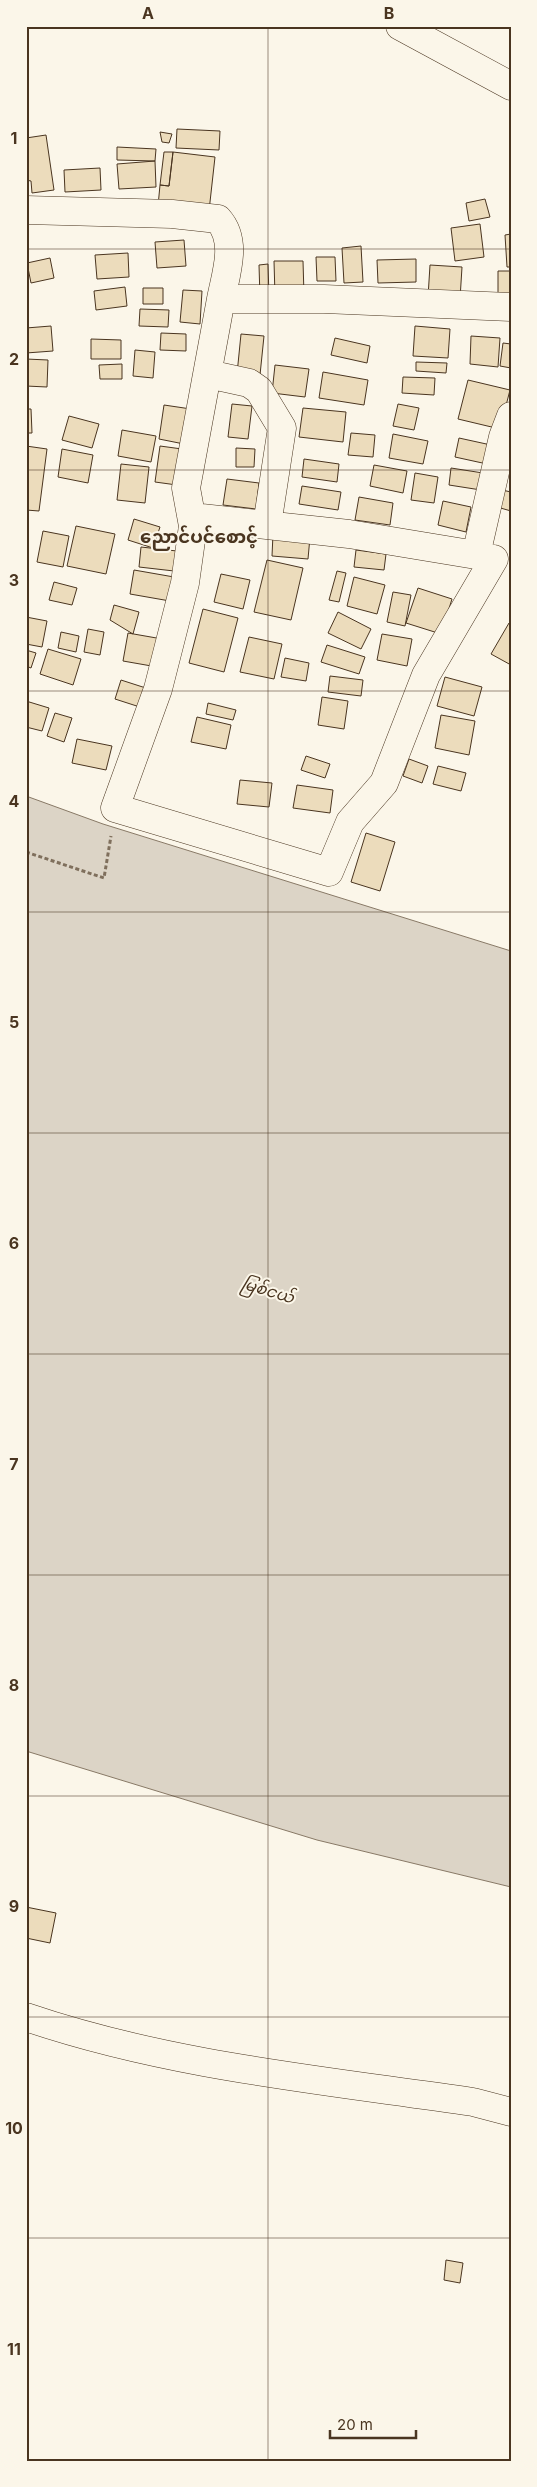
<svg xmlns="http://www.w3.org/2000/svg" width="537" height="2487" viewBox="0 0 537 2487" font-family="Inter,'Noto Sans Myanmar',sans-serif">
<rect width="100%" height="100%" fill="#fbf6e9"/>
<path fill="#dcd4c6" stroke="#887966" d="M 26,796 L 103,824 L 511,951 L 511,1887 L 317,1840 L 26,1751 Z"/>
<path fill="#ecdcbc" stroke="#4a3520" d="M 177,129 L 220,131 L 219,150 L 176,148 Z
M 160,132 L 172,134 L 169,143 L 162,142 Z
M 46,135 L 54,190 L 32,193 L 31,181 L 26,180 L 26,138 Z
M 117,147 L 156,149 L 155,161 L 117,160 Z
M 164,152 L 173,152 L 169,186 L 160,185 Z
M 173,152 L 215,157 L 209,211 L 158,206 L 160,185 L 169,186 Z
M 155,161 L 156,187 L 119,189 L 117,164 Z
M 100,168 L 101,190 L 65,192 L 64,170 Z
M 485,199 L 490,217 L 469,221 L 466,203 Z
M 480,224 L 484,257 L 455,261 L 451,228 Z
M 511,234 L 511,267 L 507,267 L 505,235 Z
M 184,240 L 186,266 L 157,268 L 155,242 Z
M 361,246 L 363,282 L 344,283 L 342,248 Z
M 128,253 L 129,277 L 97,279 L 95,255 Z
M 316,257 L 335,257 L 336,281 L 317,281 Z
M 50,258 L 54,278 L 31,283 L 27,263 Z
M 416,259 L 416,282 L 378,283 L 377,260 Z
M 274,261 L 303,261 L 304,295 L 275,296 Z
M 268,264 L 269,297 L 260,298 L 259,265 Z
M 430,265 L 462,267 L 460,299 L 428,297 Z
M 498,271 L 511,271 L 511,303 L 498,303 Z
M 125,287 L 127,306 L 96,310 L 94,291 Z
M 143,288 L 163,288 L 163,304 L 143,304 Z
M 183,290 L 202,291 L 200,324 L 180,322 Z
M 140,309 L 169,310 L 168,327 L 139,326 Z
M 51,326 L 53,351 L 26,353 L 26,328 Z
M 415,326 L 450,329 L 448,358 L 413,356 Z
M 161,333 L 186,334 L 186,351 L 160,350 Z
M 241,334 L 264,336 L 260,375 L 237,374 Z
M 471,336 L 500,338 L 498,367 L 470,364 Z
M 335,338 L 370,346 L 367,363 L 331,355 Z
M 91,339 L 121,340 L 121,359 L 91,359 Z
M 503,343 L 511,344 L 511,368 L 500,366 Z
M 135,350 L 155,352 L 153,378 L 133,376 Z
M 26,359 L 48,360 L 47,387 L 26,386 Z
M 416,362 L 447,363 L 446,373 L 416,371 Z
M 122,364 L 122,379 L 100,379 L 99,365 Z
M 275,365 L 309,369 L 305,397 L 272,393 Z
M 323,372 L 368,380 L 364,405 L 319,398 Z
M 403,377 L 435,378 L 434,395 L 402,393 Z
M 468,380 L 510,390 L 500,429 L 458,419 Z
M 232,404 L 252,406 L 248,439 L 228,437 Z
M 398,404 L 419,408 L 414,430 L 393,426 Z
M 164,405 L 191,409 L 184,444 L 159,439 Z
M 303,408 L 346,412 L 343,442 L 299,437 Z
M 26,409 L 31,409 L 32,433 L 26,433 Z
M 69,416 L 99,424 L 92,448 L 62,440 Z
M 122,430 L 156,436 L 151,462 L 118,456 Z
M 351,433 L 375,435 L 373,457 L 348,455 Z
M 393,434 L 428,441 L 423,464 L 389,458 Z
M 459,438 L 491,445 L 487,464 L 455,457 Z
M 26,446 L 47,449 L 39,511 L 26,510 Z
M 160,446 L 182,449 L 177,485 L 155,482 Z
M 236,448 L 255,449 L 254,467 L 236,467 Z
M 62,449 L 93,455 L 88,483 L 58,477 Z
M 304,459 L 339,464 L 337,482 L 302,477 Z
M 121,464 L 149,467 L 145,503 L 117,500 Z
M 374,465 L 407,471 L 403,493 L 370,486 Z
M 451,468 L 483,473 L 481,490 L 449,485 Z
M 415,473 L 438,477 L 434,503 L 411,500 Z
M 227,479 L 259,483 L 256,509 L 223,505 Z
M 302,486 L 341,492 L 338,510 L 299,504 Z
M 502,490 L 511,492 L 511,511 L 497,507 Z
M 359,497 L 393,503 L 390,525 L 355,520 Z
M 443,501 L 471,507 L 466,532 L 438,525 Z
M 134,519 L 160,527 L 153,548 L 128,540 Z
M 76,526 L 115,534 L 106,574 L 67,566 Z
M 43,531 L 69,536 L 63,567 L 37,562 Z
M 273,534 L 310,537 L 308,559 L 272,556 Z
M 141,547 L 177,551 L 174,571 L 139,567 Z
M 356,550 L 386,554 L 384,570 L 354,567 Z
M 267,560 L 303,568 L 291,620 L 254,612 Z
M 134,570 L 174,577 L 170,601 L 130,594 Z
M 337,571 L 346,573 L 339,602 L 329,600 Z
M 221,574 L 250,580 L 243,609 L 214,602 Z
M 354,577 L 385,585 L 377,614 L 347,606 Z
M 54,582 L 77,588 L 72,605 L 49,600 Z
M 418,588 L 452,599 L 441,634 L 406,623 Z
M 393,592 L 411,595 L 405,626 L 387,622 Z
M 114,605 L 139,612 L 133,634 L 110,620 Z
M 203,609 L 238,618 L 224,672 L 189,663 Z
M 338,612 L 371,629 L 361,649 L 328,633 Z
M 26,617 L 47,621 L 42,647 L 26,644 Z
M 509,623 L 511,625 L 511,665 L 491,654 Z
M 88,629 L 104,632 L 100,655 L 84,652 Z
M 61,632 L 79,636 L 76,652 L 58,648 Z
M 128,633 L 168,640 L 163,668 L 123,661 Z
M 382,634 L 412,639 L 407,666 L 377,660 Z
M 249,637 L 282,644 L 274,679 L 240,672 Z
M 327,645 L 365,657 L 359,674 L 321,662 Z
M 48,649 L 81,659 L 73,685 L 40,674 Z
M 26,650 L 36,653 L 31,668 L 26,666 Z
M 285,658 L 309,663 L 306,681 L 281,677 Z
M 330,676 L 363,680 L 361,696 L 328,692 Z
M 445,677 L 482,687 L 474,716 L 437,706 Z
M 121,680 L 152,690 L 146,709 L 115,699 Z
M 322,697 L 348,701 L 344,729 L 318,725 Z
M 26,701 L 49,708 L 42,731 L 26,727 Z
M 208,703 L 236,710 L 233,720 L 206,714 Z
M 55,713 L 72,718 L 64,742 L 47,736 Z
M 441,715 L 475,721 L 469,755 L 435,748 Z
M 197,717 L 231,725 L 226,749 L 191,742 Z
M 77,739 L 112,746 L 106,770 L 72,763 Z
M 306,756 L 330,764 L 325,778 L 301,770 Z
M 409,759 L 428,766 L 422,783 L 403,776 Z
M 438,766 L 466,773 L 461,791 L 433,784 Z
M 240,780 L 272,783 L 269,807 L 237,804 Z
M 297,785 L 333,790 L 330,813 L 293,808 Z
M 366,833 L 395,842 L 380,891 L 351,882 Z
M 26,1907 L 56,1913 L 50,1943 L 26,1938 Z
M 446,2260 L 463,2263 L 460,2283 L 444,2280 Z"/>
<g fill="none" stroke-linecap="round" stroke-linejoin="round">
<defs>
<path id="minor" d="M 400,26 L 511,86
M 26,210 L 172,214 L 218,219 C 238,241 226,273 221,299 L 324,299 L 511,307
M 221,299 L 186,488 L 193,526 L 185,583 L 158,689 L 115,808 L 329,872 L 350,822 L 384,783 L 426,675 L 494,559
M 208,374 L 249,383 L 259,390 L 282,428 L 267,525
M 192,517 L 349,534 L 476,555
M 493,559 L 476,555 L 503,437 L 511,416
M 26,2017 C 170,2066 323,2080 473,2102 L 511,2112"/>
</defs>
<use href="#minor" stroke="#4a3520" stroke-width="29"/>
<path stroke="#7f6f5c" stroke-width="3" stroke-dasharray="4 2.5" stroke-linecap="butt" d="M 26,852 L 104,878 L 111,836"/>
<use href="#minor" stroke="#fbf6e9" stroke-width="28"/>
</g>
<path fill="none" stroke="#4a3520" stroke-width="1" stroke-opacity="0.55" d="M 268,26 L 268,2461M 26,249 L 511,249M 26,470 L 511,470M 26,691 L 511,691M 26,912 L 511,912M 26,1133 L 511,1133M 26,1354 L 511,1354M 26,1575 L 511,1575M 26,1796 L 511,1796M 26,2017 L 511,2017M 26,2238 L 511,2238"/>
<g text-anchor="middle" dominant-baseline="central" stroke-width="4" stroke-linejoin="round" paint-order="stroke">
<g font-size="16" font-style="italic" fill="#4a3520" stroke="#fbf6e9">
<text transform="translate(268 1290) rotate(17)">မြစ်ငယ်</text>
</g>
<g font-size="18" font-weight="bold" fill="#4a3520" stroke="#fbf6e9">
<text x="199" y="536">ညောင်ပင်စောင့်</text>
</g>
</g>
<rect width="537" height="2487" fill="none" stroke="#fbf6e9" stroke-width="55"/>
<path d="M330 2430v8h86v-8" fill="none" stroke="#4a3520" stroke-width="2.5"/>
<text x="337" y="2430" font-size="15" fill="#4a3520" stroke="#fbf6e9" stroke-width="4" paint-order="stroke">20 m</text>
<rect x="28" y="28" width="482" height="2432" fill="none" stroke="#4a3520" stroke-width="2"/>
<g font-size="16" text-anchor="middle" font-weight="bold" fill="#4a3520">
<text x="148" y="19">A</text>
<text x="389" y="19">B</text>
<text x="14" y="144">1</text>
<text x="14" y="365">2</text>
<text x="14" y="586">3</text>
<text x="14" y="807">4</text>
<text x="14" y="1028">5</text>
<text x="14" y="1249">6</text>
<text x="14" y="1470">7</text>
<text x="14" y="1691">8</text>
<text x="14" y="1912">9</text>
<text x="14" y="2134">10</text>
<text x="14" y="2355">11</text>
</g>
</svg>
